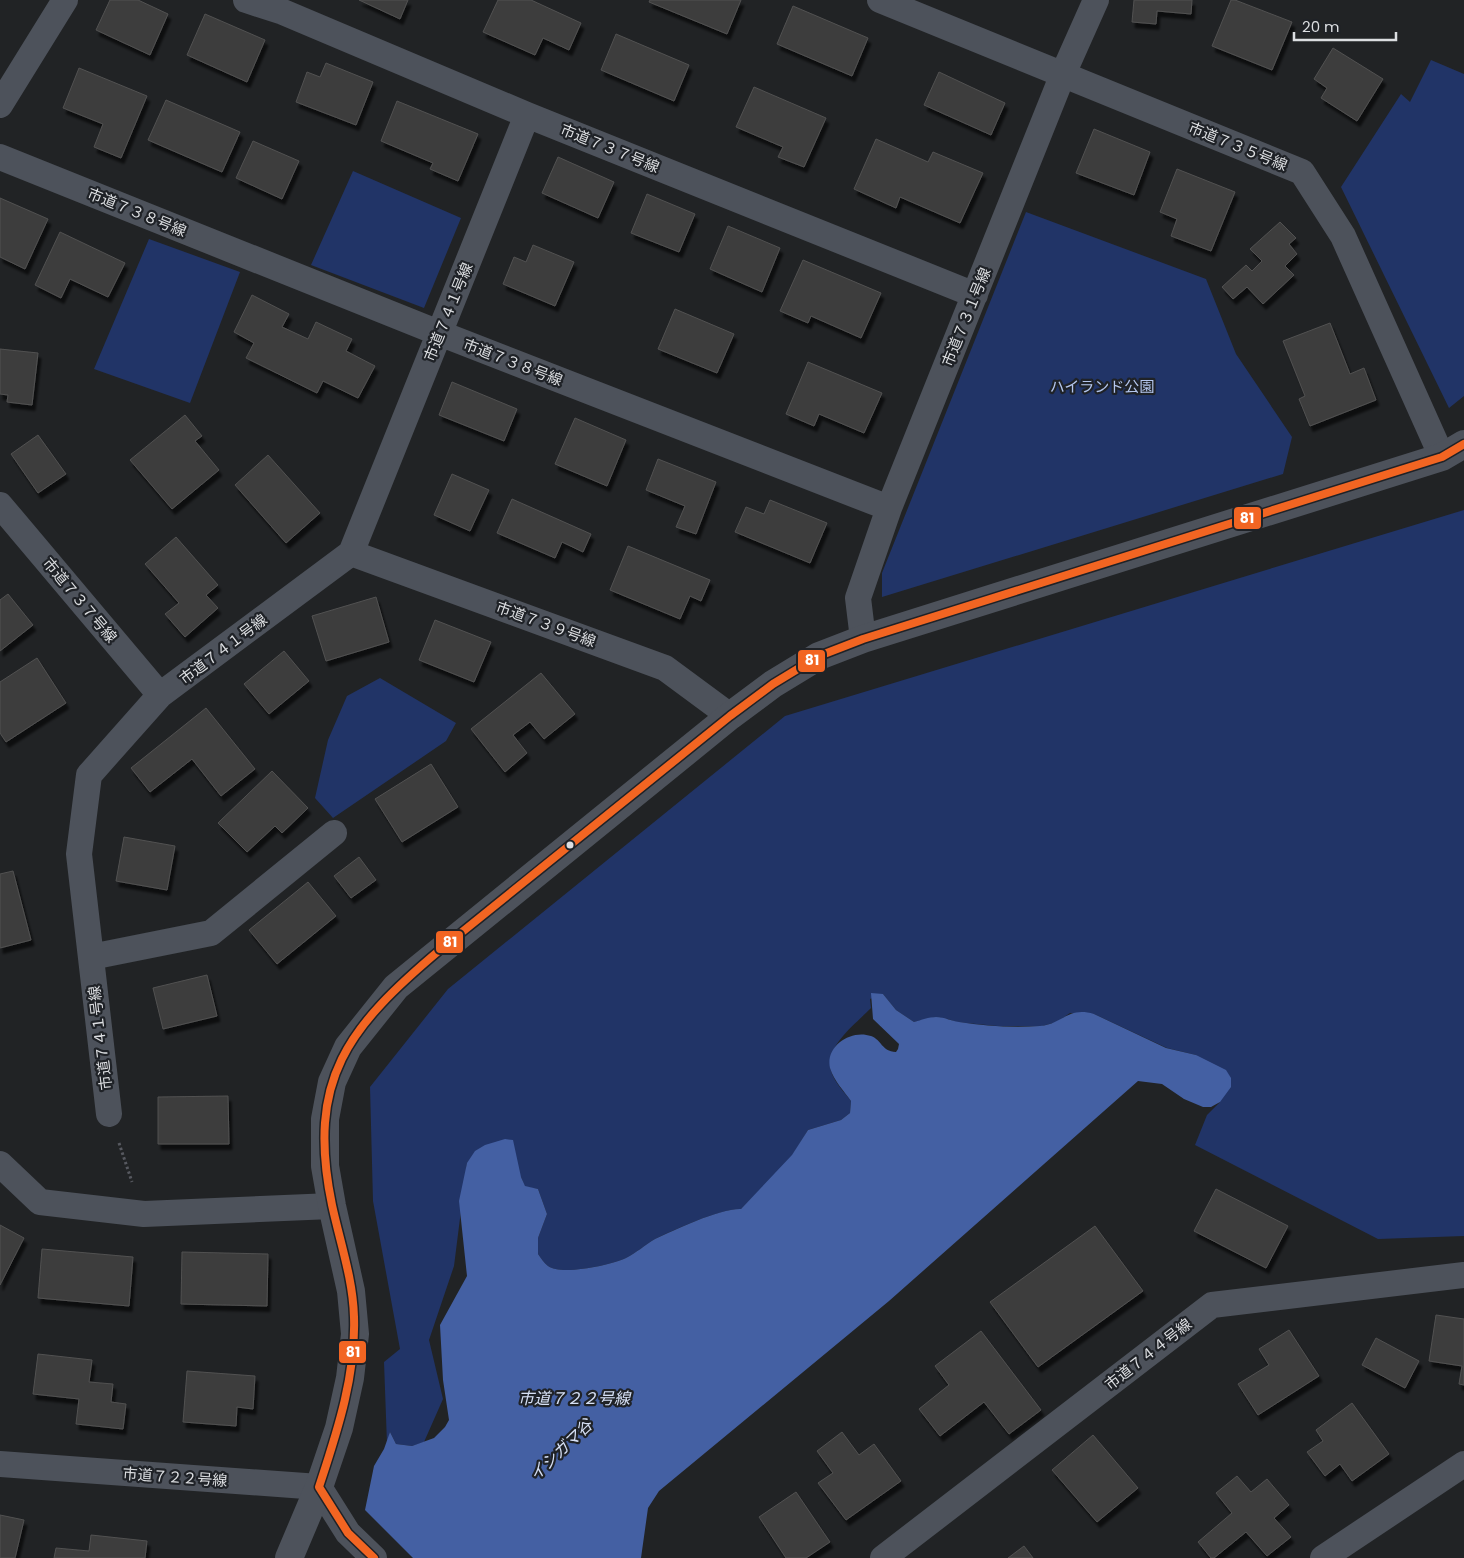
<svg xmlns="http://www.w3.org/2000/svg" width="1464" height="1558" viewBox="0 0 1464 1558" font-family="Poppins,'Noto Sans JP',sans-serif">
<defs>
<filter id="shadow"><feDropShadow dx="3" dy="5.5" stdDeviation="1" flood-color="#0009"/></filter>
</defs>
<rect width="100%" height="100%" fill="#212325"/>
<path fill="#213467" d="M 1431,60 L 1464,74 L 1464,396 L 1449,408 L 1341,187 L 1401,94 L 1410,102 Z
M 353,171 L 461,218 L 424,308 L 311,265 Z
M 1026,212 L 1206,279 L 1236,354 L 1292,437 L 1283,474 L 882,597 L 882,573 Z
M 149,239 L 240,272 L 190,403 L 94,369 Z
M 1464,510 L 1464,1236 L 1378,1239 L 1195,1145 L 1207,1115 L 1220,1102 L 1196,1055 L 1167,1048 L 1094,1014 L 1070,1013 L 1057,1022 L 1042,1026 L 997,1026 L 956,1022 L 948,1019 L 936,1017 L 914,1022 L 896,1010 L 883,994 L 870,999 L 871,1008 C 855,1025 820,1049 833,1076 C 837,1085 845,1093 851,1101 L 850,1113 L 841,1120 L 808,1130 L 776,1182 L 756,1194 L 741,1209 C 722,1208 673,1230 655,1239 C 645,1245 636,1253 626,1258 C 611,1265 561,1276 548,1266 C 544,1263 541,1258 538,1254 L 538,1238 L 547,1214 L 538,1189 L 525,1187 L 521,1177 L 467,1163 L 454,1266 L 429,1340 L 443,1399 L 424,1442 L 412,1446 L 396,1444 L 390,1432 L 387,1444 L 384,1362 L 400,1349 L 373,1201 L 370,1087 L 448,989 L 785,716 Z
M 380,678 L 456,723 L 446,741 L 333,818 L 315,798 L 328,740 L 347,696 Z"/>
<path fill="#4460a3" d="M 871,993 L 883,994 L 896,1010 L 914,1022 C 921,1020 929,1017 936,1017 C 945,1017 951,1021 959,1022 C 985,1026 1013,1028 1040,1026 C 1063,1024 1068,1006 1094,1014 L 1166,1048 L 1196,1055 L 1226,1070 L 1231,1078 L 1231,1087 L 1220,1102 L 1211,1107 L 1203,1107 L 1184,1099 L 1162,1084 L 1138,1081 L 889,1301 L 659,1491 L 648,1508 L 641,1558 L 413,1558 L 365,1510 L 374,1466 L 384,1449 L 390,1432 L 396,1444 L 412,1446 L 434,1438 L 445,1427 L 449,1420 L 443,1380 L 440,1325 L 467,1276 L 459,1201 L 467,1163 L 475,1151 L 485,1145 L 505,1139 L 513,1140 L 521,1177 L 525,1186 L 538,1189 L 547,1214 L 538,1238 L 538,1254 C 541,1258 544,1263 548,1266 C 561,1276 611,1265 626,1258 C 636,1253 645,1245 655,1239 C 674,1230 721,1208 741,1209 L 792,1155 L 808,1130 L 841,1120 L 850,1113 L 851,1101 C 844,1091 834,1081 830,1068 C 825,1046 851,1029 871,1036 C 882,1040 881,1051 896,1052 L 898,1049 L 899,1044 L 873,1019 Z"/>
<path fill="#3d3d3d" stroke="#515151" filter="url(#shadow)" d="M 110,0 L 138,0 L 168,14 L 150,55 L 96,30 Z
M 359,0 L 408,0 L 400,19 Z
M 498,0 L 531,0 L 581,23 L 569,50 L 543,38 L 535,55 L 483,32 Z
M 650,0 L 741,0 L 727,34 L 649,2 Z
M 1134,0 L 1192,0 L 1191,14 L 1157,11 L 1156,24 L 1132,22 Z
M 1231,0 L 1235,0 L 1292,22 L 1272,70 L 1212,46 Z
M 793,6 L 868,38 L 852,76 L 777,44 Z
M 205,14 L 265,40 L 247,82 L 187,55 Z
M 616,34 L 689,65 L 674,101 L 601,70 Z
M 1333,48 L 1383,79 L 1357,121 L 1321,98 L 1327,88 L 1314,79 Z
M 326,63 L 373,82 L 356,125 L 296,102 L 307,72 L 320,77 Z
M 79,68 L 147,96 L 121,158 L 94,147 L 103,124 L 63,108 Z
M 939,72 L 1005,103 L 991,135 L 924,105 Z
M 754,87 L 826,118 L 804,167 L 778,157 L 783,147 L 736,127 Z
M 166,100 L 240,132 L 222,172 L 148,140 Z
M 397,101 L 478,134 L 458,181 L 430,169 L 433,163 L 381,141 Z
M 1094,129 L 1150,152 L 1134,195 L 1076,173 Z
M 876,139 L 928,162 L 933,152 L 983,173 L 960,223 L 900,197 L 896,208 L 854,189 Z
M 253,141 L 299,161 L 282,199 L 236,178 Z
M 558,157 L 614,182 L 598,218 L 542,193 Z
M 1177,169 L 1235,192 L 1211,251 L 1171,236 L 1177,219 L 1160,212 Z
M 647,194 L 695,214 L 679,252 L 631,233 Z
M 0,198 L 48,219 L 25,269 L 0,257 Z
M 1280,222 L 1296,238 L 1289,244 L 1297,254 L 1285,266 L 1294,275 L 1263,304 L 1247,287 L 1233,299 L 1222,287 L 1246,265 L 1252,271 L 1262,261 L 1250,249 Z
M 728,226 L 780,248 L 762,292 L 710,269 Z
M 60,232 L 125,263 L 108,297 L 70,279 L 61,298 L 35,285 Z
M 533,245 L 574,262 L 555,306 L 503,284 L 514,257 L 526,262 Z
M 803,260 L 881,293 L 861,338 L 811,316 L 808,323 L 780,311 Z
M 252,295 L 289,314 L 282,327 L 308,339 L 316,322 L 352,339 L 346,351 L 375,366 L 358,398 L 323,381 L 317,393 L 246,358 L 254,343 L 234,332 Z
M 675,309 L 734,334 L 717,373 L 658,349 Z
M 1330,323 L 1350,374 L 1364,368 L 1376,400 L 1310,426 L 1299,399 L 1305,396 L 1283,341 Z
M 0,349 L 38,353 L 32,405 L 7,402 L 8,395 L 0,394 Z
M 808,362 L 882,393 L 864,433 L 819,414 L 814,426 L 786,414 Z
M 452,382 L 517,409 L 504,441 L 439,415 Z
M 185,415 L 202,436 L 195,441 L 219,470 L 172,509 L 130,460 Z
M 575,418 L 626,440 L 607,486 L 555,464 Z
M 38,435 L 66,474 L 38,493 L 11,454 Z
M 268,455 L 320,513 L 286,543 L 235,485 Z
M 658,459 L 716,482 L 696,534 L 676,527 L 685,506 L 646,490 Z
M 452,474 L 489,490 L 470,531 L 434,515 Z
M 512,499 L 591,534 L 583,552 L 562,542 L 555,558 L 497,533 Z
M 770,500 L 827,523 L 810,563 L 735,532 L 746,507 L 764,514 Z
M 176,537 L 218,585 L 206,595 L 218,608 L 185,637 L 165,614 L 179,603 L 145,564 Z
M 628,546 L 710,580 L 701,601 L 690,596 L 680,619 L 610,590 Z
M 8,594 L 33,625 L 0,651 L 0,600 Z
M 376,597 L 389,642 L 326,661 L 312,616 Z
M 435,620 L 491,642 L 474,682 L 419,660 Z
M 284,651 L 309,681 L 269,714 L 244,684 Z
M 37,658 L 66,703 L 6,742 L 0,733 L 0,682 Z
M 541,673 L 575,714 L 544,739 L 530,722 L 513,735 L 527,753 L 505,772 L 471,729 Z
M 206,708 L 255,769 L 221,796 L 192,759 L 150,792 L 131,768 Z
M 431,764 L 458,807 L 402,842 L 375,799 Z
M 272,771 L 308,808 L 282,833 L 275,826 L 247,852 L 218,823 Z
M 124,837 L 175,846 L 167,890 L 116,881 Z
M 359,857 L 376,880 L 351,898 L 334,876 Z
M 13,871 L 31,940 L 0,948 L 0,874 Z
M 308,882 L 336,916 L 277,964 L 249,930 Z
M 207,975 L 217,1016 L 163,1029 L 153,988 Z
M 228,1096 L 229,1144 L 158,1144 L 158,1097 Z
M 1216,1189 L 1288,1226 L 1266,1268 L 1194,1231 Z
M 0,1225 L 24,1238 L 0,1285 Z
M 1095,1226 L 1143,1291 L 1038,1367 L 990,1302 Z
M 42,1249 L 133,1257 L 129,1306 L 38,1298 Z
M 182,1252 L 268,1254 L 267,1306 L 181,1304 Z
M 1436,1315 L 1464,1319 L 1464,1385 L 1459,1384 L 1462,1366 L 1429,1361 Z
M 1289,1330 L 1319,1376 L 1258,1415 L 1238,1384 L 1269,1365 L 1259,1349 Z
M 981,1331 L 1041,1410 L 1009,1434 L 984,1402 L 940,1436 L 919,1409 L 949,1385 L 935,1366 Z
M 1376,1338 L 1419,1361 L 1405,1388 L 1362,1365 Z
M 38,1354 L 92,1360 L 89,1382 L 113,1384 L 111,1402 L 126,1404 L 123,1429 L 76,1424 L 79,1399 L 33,1394 Z
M 187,1371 L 255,1376 L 253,1409 L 237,1407 L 236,1426 L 183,1422 Z
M 1352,1403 L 1389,1454 L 1352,1481 L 1340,1464 L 1325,1476 L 1307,1452 L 1323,1441 L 1316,1430 Z
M 842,1432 L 859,1455 L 874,1444 L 901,1481 L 846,1520 L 818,1483 L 833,1473 L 817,1451 Z
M 1093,1435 L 1138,1488 L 1097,1522 L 1052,1470 Z
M 1237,1476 L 1251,1492 L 1267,1479 L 1289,1505 L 1274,1518 L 1291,1537 L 1267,1556 L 1246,1532 L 1214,1558 L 1211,1558 L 1198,1542 L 1232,1513 L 1216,1493 Z
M 796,1492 L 830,1542 L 806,1558 L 786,1558 L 759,1517 Z
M 0,1515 L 24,1520 L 15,1558 L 0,1558 Z
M 91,1535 L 147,1541 L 145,1558 L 54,1558 L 56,1548 L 89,1551 Z
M 1024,1546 L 1033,1558 L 1008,1558 Z"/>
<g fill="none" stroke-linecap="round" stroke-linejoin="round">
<path stroke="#575960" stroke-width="3" stroke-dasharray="2.5 2.5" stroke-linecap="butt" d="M 119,1143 L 132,1182"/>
<path stroke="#4d525b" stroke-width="26" d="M 246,0 L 283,12 L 527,115 L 975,295
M 880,0 L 1302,172 L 1343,236 L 1442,457
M 0,105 L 65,0
M 0,157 L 439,333 L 889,508
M 0,505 L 160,695
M 351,553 L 665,668 L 730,716
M 863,639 L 858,598 L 889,508 L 1063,74 L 1096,0
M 91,957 L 211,933 L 334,833
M 109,1114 L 79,854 L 89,775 L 160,695 L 351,553 L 527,115
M 0,1164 L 40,1202 L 144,1214 L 332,1206
M 0,1464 L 319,1487 L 348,1533 L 374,1558
M 883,1558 L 1212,1305 L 1464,1275
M 1323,1558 L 1464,1464"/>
<path stroke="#4d525b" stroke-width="28" d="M 289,1558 L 319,1487 L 339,1428 L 350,1378 L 355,1334 L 351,1291 L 332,1206 L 325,1166 L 325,1119 L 332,1082 L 348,1047 L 396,987 L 730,716 L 773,684 L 819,656 L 863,639 L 1442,457 L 1464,444"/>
<defs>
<path id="bus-1" d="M 374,1558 L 348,1533 L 319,1487 C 337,1432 356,1376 354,1317 C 353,1279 340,1242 332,1205 C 306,1079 348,1027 441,949 L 730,716 L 773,684 L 819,656 L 863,639 L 1442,457 L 1464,444"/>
</defs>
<use href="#bus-1" stroke="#1f2227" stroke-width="11"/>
<use href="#bus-1" stroke="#f26522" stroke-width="8"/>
</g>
<circle fill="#dcdee1" stroke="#1f2227" stroke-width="2" cx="570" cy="845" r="4.5"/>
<g text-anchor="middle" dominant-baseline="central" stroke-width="4.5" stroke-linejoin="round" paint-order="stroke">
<g font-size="15" fill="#dcdee1" stroke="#1f2227">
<text transform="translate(1238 146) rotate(22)">市道７３５号線</text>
<text transform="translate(610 148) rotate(22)">市道７３７号線</text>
<text transform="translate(137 212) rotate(22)">市道７３８号線</text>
<text transform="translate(448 312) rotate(-68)">市道７４１号線</text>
<text transform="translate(966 317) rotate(-68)">市道７３１号線</text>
<text transform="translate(513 362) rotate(21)">市道７３８号線</text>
<text transform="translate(80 600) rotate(50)">市道７３７号線</text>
<text transform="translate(546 624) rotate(20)">市道７３９号線</text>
<text transform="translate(223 649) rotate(-37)">市道７４１号線</text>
<text transform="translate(100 1038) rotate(-97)">市道７４１号線</text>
<text transform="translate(1148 1354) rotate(-38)">市道７４４号線</text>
<text transform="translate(175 1477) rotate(4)">市道７２２号線</text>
</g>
<g font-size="15" fill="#b4c6ee" stroke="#1f2227">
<text x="1102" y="386">ハイランド公園</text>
</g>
<g font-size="16" font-style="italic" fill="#d7e1f6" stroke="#1f2227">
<text x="574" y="1398">市道７２２号線</text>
<text transform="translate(561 1450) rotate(-44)">イシガマ谷</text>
</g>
</g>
<g stroke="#1f2227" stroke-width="2">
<rect x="1233" y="506" width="29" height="24" rx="5" fill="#f26522"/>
<rect x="797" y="649" width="29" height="24" rx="5" fill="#f26522"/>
<rect x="435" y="930" width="29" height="24" rx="5" fill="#f26522"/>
<rect x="338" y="1340" width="29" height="24" rx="5" fill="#f26522"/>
</g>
<g font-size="14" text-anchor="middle" font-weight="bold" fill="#fff">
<text x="1247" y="523">81</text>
<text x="812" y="665">81</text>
<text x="450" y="947">81</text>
<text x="353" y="1357">81</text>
</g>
<path d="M1294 32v8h102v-8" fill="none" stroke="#dcdee1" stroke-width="2.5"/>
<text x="1302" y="32" font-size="15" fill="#dcdee1" stroke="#1f2227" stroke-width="4" paint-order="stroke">20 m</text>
</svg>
